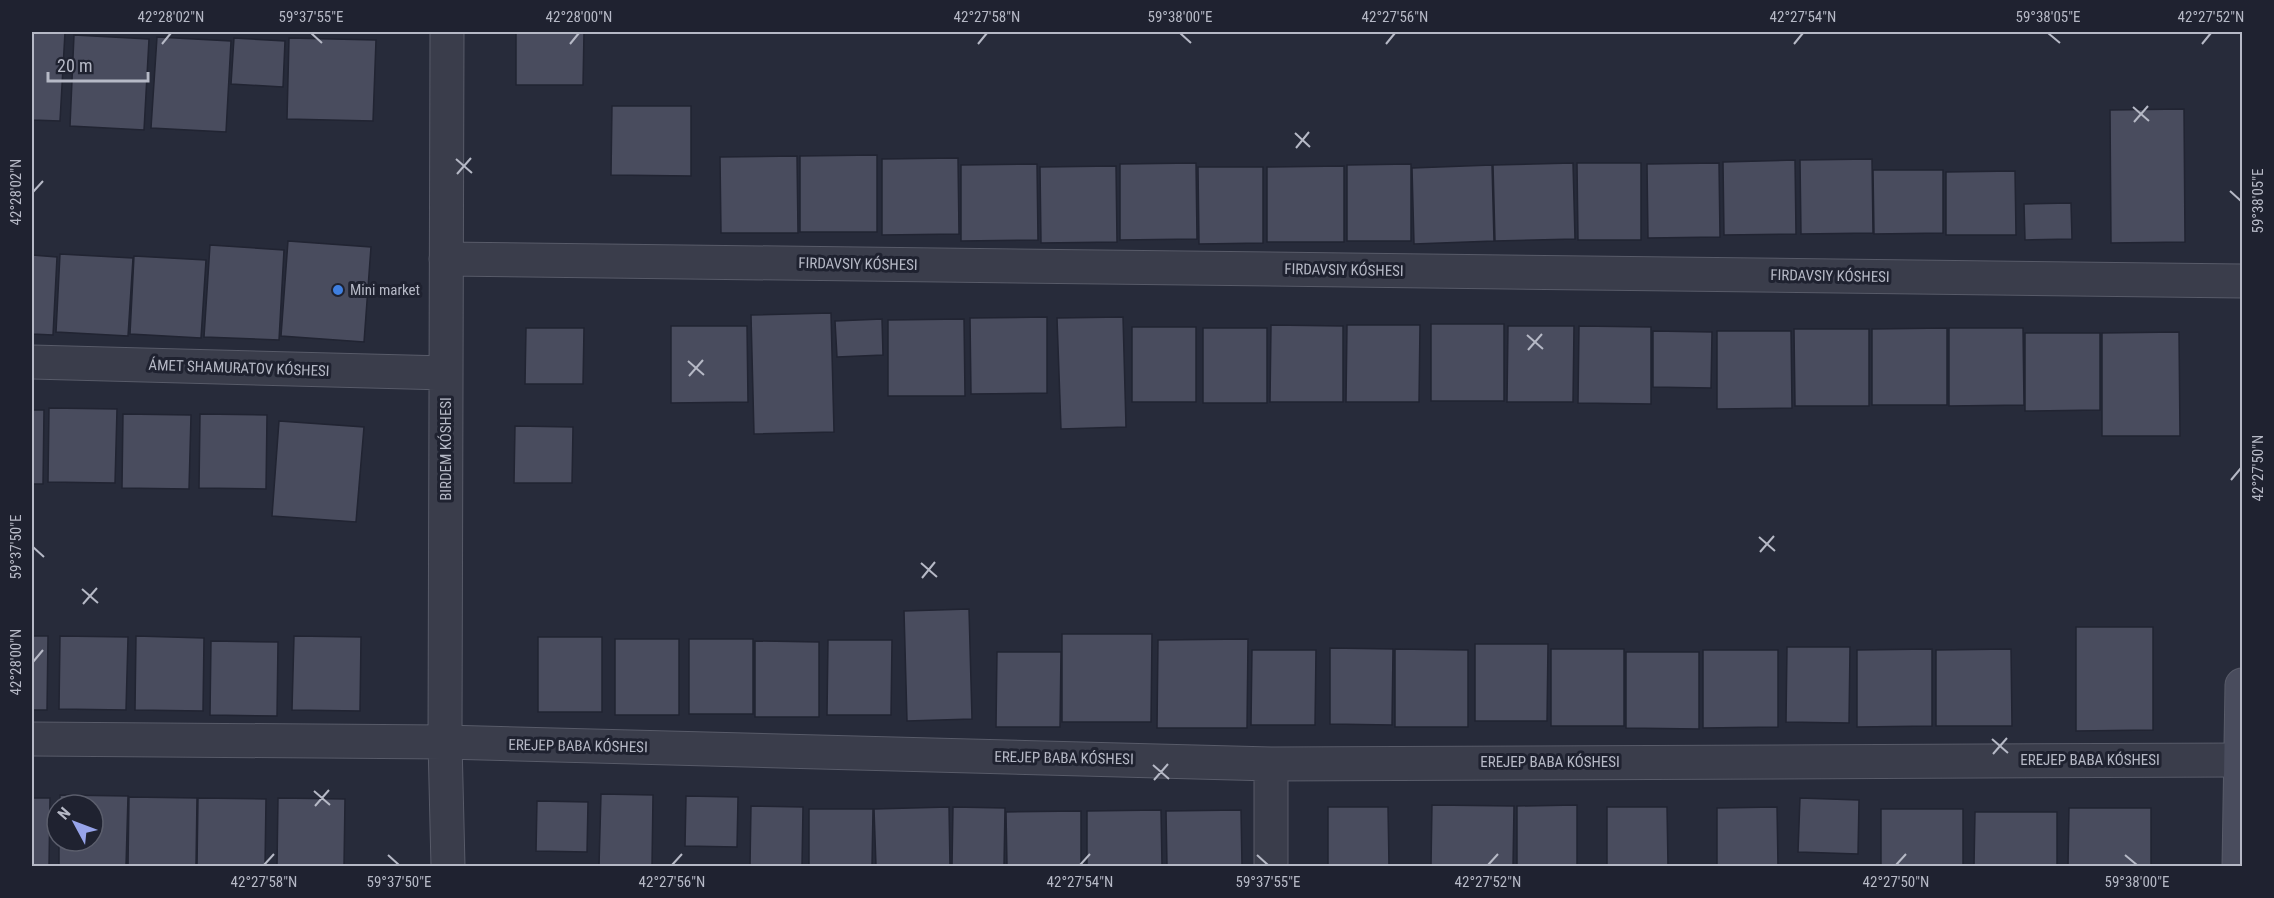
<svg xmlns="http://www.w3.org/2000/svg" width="2274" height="898" viewBox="0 0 2274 898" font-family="'Roboto Condensed',sans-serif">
<rect width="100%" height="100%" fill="#272b3a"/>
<path fill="#494c5e" stroke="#212432" stroke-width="1.5" d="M 32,32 L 65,32 L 60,121 L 32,120 Z
M 516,32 L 584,32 L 583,85 L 516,85 Z
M 74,35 L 149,39 L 144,130 L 70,126 Z
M 157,37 L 231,41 L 226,132 L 151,128 Z
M 234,38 L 285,41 L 283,87 L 231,84 Z
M 289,38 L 376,40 L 373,121 L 287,119 Z
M 612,106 L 691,106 L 691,176 L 611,175 Z
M 2184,109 L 2185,242 L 2111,243 L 2110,110 Z
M 877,155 L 877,232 L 800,232 L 800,156 Z
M 797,156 L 798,233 L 721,233 L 720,157 Z
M 958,158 L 959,234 L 882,235 L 882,159 Z
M 1872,159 L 1873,233 L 1801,234 L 1800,160 Z
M 1795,160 L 1796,234 L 1724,235 L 1723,162 Z
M 1196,163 L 1197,239 L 1120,240 L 1120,164 Z
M 1573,163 L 1575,239 L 1495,241 L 1493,165 Z
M 1577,163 L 1641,163 L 1641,240 L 1578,240 Z
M 1719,163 L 1720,237 L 1648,238 L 1647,164 Z
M 1037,164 L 1038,240 L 961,241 L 961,165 Z
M 1411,164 L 1411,241 L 1347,241 L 1347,165 Z
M 1492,165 L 1494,241 L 1414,244 L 1412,168 Z
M 1116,166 L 1117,242 L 1041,243 L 1040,167 Z
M 1344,166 L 1344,242 L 1267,242 L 1267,167 Z
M 1198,167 L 1263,167 L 1263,243 L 1199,244 Z
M 1873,170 L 1943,170 L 1943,233 L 1874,234 Z
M 2015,171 L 2016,235 L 1946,235 L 1946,172 Z
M 2071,203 L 2072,239 L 2025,240 L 2024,204 Z
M 288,241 L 371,247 L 364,342 L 281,336 Z
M 210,245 L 284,250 L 279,340 L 204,337 Z
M 60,254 L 133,258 L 128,336 L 56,332 Z
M 32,255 L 57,257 L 53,335 L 32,334 Z
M 134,256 L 206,260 L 201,338 L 130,334 Z
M 831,313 L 834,432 L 754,434 L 751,315 Z
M 1047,317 L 1047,393 L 971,394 L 970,318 Z
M 1123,317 L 1126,427 L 1061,429 L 1057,318 Z
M 882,319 L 883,355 L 837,357 L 835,321 Z
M 964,319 L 965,396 L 888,396 L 888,320 Z
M 1431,324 L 1504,324 L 1504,401 L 1431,401 Z
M 1271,325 L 1343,326 L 1343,402 L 1270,402 Z
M 1347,325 L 1420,325 L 1419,402 L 1346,402 Z
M 671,326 L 747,326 L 748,402 L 671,403 Z
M 1508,326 L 1574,326 L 1573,402 L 1507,402 Z
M 1579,326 L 1651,327 L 1651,404 L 1578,403 Z
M 1132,327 L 1196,327 L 1196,402 L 1132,402 Z
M 526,328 L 584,328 L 583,384 L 525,384 Z
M 1203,328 L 1267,328 L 1267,403 L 1203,403 Z
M 1947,328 L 1947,405 L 1872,405 L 1872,329 Z
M 1949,328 L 2023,328 L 2024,405 L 1949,406 Z
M 1794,329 L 1869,329 L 1869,406 L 1795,406 Z
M 1653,331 L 1712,332 L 1711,388 L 1653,387 Z
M 1717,331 L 1791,331 L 1792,408 L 1717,409 Z
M 2179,332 L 2180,436 L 2102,436 L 2102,333 Z
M 2025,333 L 2100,333 L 2100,410 L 2025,411 Z
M 49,408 L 117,409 L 115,483 L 48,482 Z
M 32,410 L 44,410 L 43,484 L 32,484 Z
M 123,414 L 191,415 L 189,489 L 122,488 Z
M 200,414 L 267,415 L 266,489 L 199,488 Z
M 279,421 L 364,427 L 356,522 L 272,516 Z
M 515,426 L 573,427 L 572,483 L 514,483 Z
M 969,609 L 972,719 L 907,721 L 904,611 Z
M 2076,627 L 2153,627 L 2153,730 L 2076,731 Z
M 1062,634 L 1152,634 L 1151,722 L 1062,722 Z
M 32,636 L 48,636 L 47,710 L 32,710 Z
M 60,636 L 128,637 L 126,710 L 59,709 Z
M 136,636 L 204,638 L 203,711 L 135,710 Z
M 294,636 L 361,637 L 360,711 L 292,710 Z
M 538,637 L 602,637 L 602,712 L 538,712 Z
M 615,639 L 679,639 L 679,715 L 615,715 Z
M 689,639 L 753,639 L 753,714 L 689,714 Z
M 1248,639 L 1247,728 L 1157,728 L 1158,640 Z
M 828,640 L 892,640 L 891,715 L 827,715 Z
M 211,641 L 278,642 L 277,716 L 210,715 Z
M 755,641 L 819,642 L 819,717 L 755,717 Z
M 1475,644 L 1548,644 L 1547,721 L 1475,721 Z
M 1787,647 L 1850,647 L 1849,723 L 1786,722 Z
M 1330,648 L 1393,649 L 1392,725 L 1330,724 Z
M 1395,649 L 1468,650 L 1468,727 L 1395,727 Z
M 1551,649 L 1624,649 L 1624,726 L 1551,726 Z
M 1932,649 L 1932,726 L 1857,727 L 1857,650 Z
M 2011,649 L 2012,726 L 1936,726 L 1936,650 Z
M 1252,650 L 1316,650 L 1315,725 L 1251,725 Z
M 1703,650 L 1778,650 L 1778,727 L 1703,728 Z
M 997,652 L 1061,652 L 1060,727 L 996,727 Z
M 1626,652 L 1699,652 L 1699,729 L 1626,728 Z
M 601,794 L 653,795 L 652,866 L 599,866 Z
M 60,795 L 128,796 L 126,866 L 59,866 L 59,841 L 93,841 L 93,805 L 60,805 Z
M 686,796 L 738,797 L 737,847 L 685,846 Z
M 129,797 L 197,798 L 196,866 L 128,866 Z
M 32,798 L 50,798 L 49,866 L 32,866 Z
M 198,798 L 266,799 L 265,866 L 197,866 Z
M 278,798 L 345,799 L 344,866 L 277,866 Z
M 1800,798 L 1859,800 L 1858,854 L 1798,852 Z
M 537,801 L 588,802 L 587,852 L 536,851 Z
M 1432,805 L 1514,806 L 1513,866 L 1431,866 Z
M 1577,805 L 1577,866 L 1517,866 L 1517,806 Z
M 751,806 L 803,807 L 802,866 L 750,866 Z
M 949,807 L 950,866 L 876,866 L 874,809 Z
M 953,807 L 1005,808 L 1004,866 L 952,866 Z
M 1328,807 L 1388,807 L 1389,866 L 1328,866 Z
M 1607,807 L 1667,807 L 1668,866 L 1607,866 Z
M 1777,807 L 1778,866 L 1717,866 L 1717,808 Z
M 2069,808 L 2151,808 L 2151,866 L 2068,866 Z
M 809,809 L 873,809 L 872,866 L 809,866 Z
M 1881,809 L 1963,809 L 1963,866 L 1881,866 Z
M 1161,810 L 1162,866 L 1087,866 L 1087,811 Z
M 1241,810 L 1242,866 L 1167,866 L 1166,811 Z
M 1081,811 L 1081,866 L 1007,866 L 1006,812 Z
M 1975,812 L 2057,812 L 2057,866 L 1974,866 Z"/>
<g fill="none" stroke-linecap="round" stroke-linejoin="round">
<defs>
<path id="street" d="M 447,32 L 445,742 L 448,866
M 446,259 L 2242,281
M 32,362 L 446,373
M 32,739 L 445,742 L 1271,764 L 2241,760
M 1271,866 L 1271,764"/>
<path id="secondary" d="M 2239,866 L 2242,685"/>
</defs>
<use href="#street" stroke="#585b69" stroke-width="35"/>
<use href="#secondary" stroke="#585b69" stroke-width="35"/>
<use href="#street" stroke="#3a3d4b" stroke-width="33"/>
<use href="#secondary" stroke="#494c5d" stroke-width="33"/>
</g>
<path fill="none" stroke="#b6b9c6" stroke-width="2" d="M 311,33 L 322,43M 1180,33 L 1191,43M 2048,33 L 2060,43M 162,44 L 171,33M 570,44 L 579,33M 978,44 L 987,33M 1386,44 L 1395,33M 1794,44 L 1803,33M 2202,44 L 2211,33M 2133,107 L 2149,121M 2134,122 L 2148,106M 1295,133 L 1310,147M 1296,148 L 1309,132M 456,159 L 472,173M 457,174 L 471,158M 2230,191 L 2241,201M 33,192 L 43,181M 1527,335 L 1543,349M 1528,350 L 1542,334M 688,361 L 704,375M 689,376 L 703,360M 2231,480 L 2241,468M 1759,537 L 1775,551M 33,547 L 44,557M 1760,552 L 1774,536M 921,563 L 937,577M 922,578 L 935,562M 82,589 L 98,603M 83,604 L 97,588M 33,662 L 43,650M 1992,739 L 2008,753M 1993,754 L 2007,738M 1153,765 L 1169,779M 1154,780 L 1168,764M 314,791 L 330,805M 315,806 L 329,790M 388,855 L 399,865M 1257,855 L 1268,865M 2125,855 L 2137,865M 264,865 L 274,854M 672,865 L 682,854M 1080,865 L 1090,854M 1488,865 L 1498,854M 1896,865 L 1906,854"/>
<circle fill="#3f7fe0" stroke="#1f2230" stroke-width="2" cx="338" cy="290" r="6"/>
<g text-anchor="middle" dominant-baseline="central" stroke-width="6" stroke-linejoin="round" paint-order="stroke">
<g font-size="15" fill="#b6b9c6" stroke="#1f2230">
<text transform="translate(858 264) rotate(1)">FIRDAVSIY KÓSHESI</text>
<text transform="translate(1344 270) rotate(1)">FIRDAVSIY KÓSHESI</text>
<text transform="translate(1830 276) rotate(1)">FIRDAVSIY KÓSHESI</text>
<text transform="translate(239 368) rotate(2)">ÁMET SHAMURATOV KÓSHESI</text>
<text transform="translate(446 449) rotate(-90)">BIRDEM KÓSHESI</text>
<text transform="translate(578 746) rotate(1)">EREJEP BABA KÓSHESI</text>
<text transform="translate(1064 758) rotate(1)">EREJEP BABA KÓSHESI</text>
<text x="2090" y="760">EREJEP BABA KÓSHESI</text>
<text x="1550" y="762">EREJEP BABA KÓSHESI</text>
</g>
<g font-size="15" fill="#b6b9c6" stroke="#1f2230" text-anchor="start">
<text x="350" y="290">Mini market</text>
</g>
</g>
<rect width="2274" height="898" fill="none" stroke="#1f2230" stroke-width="66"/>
<g transform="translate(75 823) rotate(311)"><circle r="28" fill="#1f2230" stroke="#5b5e6c" stroke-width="1.5"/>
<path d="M0-4.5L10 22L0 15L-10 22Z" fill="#97a4ea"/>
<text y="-9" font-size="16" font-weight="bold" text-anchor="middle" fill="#b6b9c6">N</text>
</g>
<path d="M48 72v9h100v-9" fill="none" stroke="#b6b9c6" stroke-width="3"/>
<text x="57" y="72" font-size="18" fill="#b6b9c6" stroke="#1f2230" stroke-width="4.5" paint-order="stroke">20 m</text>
<rect x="33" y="33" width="2208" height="832" fill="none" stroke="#b6b9c6" stroke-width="2"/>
<g font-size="15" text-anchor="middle" fill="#b6b9c6">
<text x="171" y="22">42°28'02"N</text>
<text x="311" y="22">59°37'55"E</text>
<text x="579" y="22">42°28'00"N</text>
<text x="987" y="22">42°27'58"N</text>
<text x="1180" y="22">59°38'00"E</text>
<text x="1395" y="22">42°27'56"N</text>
<text x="1803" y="22">42°27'54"N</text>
<text x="2048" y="22">59°38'05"E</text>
<text x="2211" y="22">42°27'52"N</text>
<text transform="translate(16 192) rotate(-90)" y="5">42°28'02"N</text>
<text transform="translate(2258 201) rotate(-90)" y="5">59°38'05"E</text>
<text transform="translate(2258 468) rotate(-90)" y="5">42°27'50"N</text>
<text transform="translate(16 547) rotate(-90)" y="5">59°37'50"E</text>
<text transform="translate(16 662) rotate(-90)" y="5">42°28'00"N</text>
<text x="264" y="887">42°27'58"N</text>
<text x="399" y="887">59°37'50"E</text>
<text x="672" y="887">42°27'56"N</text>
<text x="1080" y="887">42°27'54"N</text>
<text x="1268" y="887">59°37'55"E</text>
<text x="1488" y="887">42°27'52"N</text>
<text x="1896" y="887">42°27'50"N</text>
<text x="2137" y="887">59°38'00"E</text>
</g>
</svg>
